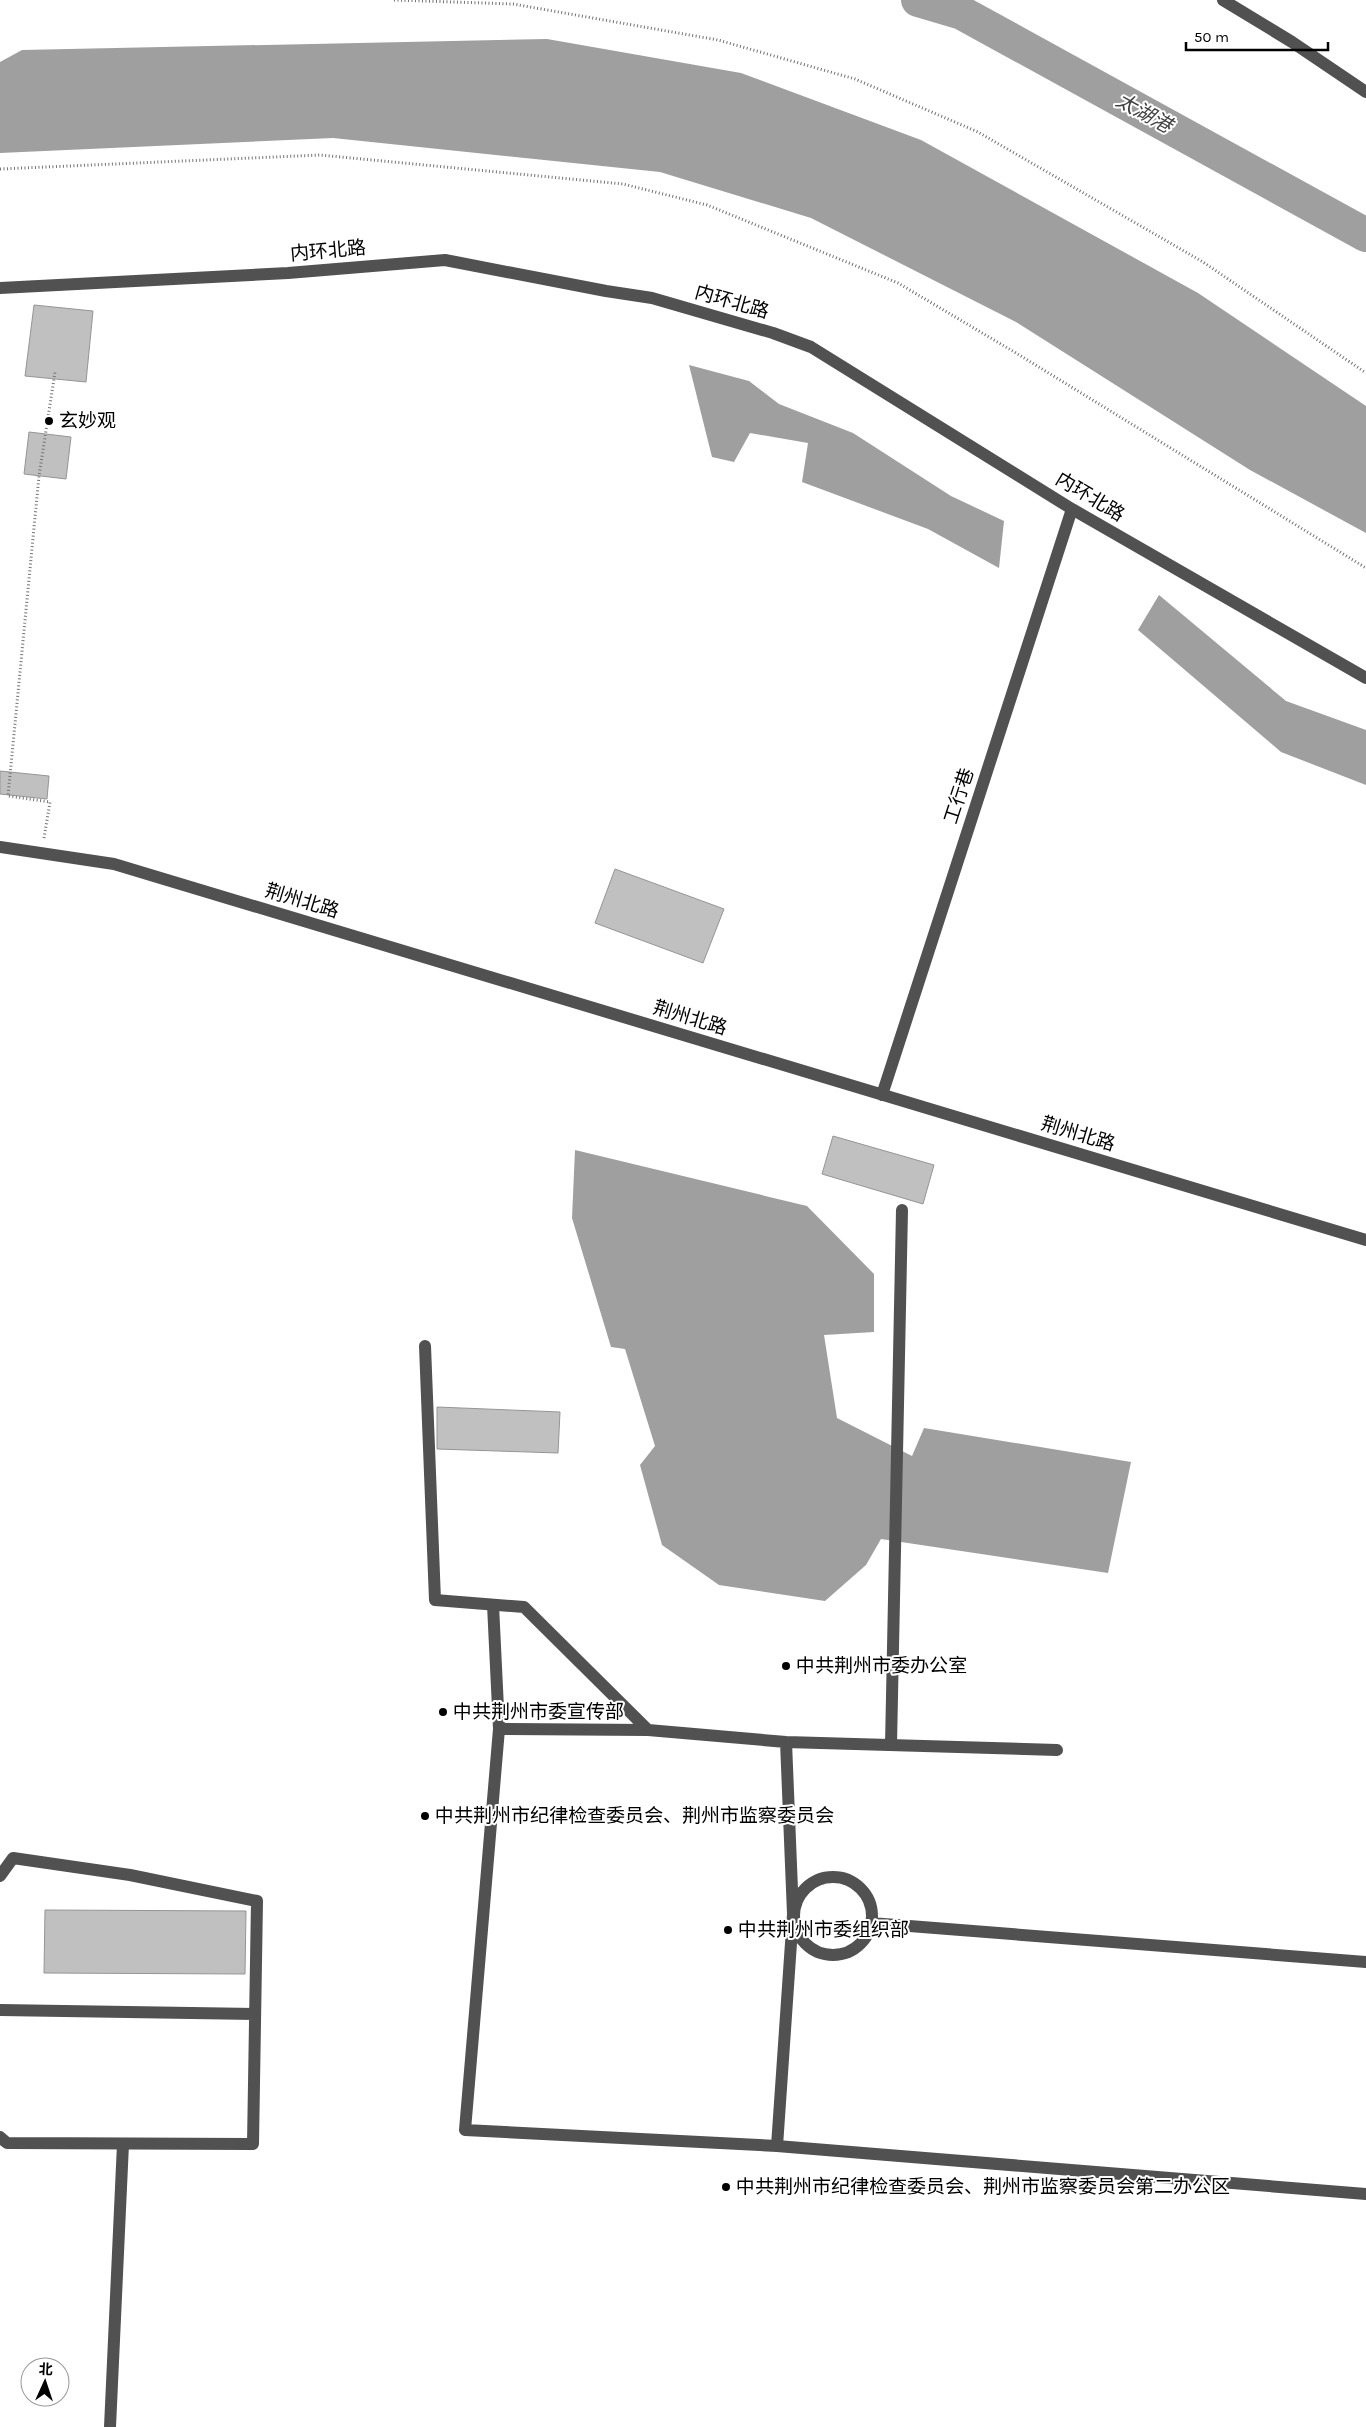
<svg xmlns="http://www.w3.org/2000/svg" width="1366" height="2427" viewBox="0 0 1366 2427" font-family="Karla,'Noto Sans SC',sans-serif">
<rect width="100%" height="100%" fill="#fff"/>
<path fill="#9f9f9f" d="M 547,39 L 741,73 L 921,140 L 1198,293 L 1366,406 L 1366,533 L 1250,470 L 1016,322 L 811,218 L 660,172 L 333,138 L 0,153 L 0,62 L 22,50 Z
M 689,365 L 749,381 L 779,404 L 853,433 L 951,496 L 1004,521 L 999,568 L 928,529 L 802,482 L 808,443 L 750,433 L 734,462 L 712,457 Z
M 1159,595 L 1286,701 L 1366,730 L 1366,785 L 1281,752 L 1138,630 Z
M 575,1150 L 807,1206 L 874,1274 L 874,1332 L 824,1335 L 837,1418 L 912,1456 L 924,1428 L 1131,1462 L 1108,1573 L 881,1539 L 866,1565 L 825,1601 L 719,1585 L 662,1545 L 640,1465 L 655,1446 L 625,1349 L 611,1347 L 572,1218 Z"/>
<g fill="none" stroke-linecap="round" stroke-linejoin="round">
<path stroke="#9f9f9f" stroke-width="34" d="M 918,0 L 962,13 L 1366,235"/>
</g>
<path fill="#c0c0c0" stroke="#959595" d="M 34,305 L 93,311 L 86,382 L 25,376 Z
M 29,432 L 71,437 L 66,479 L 24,474 Z
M 0,771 L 49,776 L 47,799 L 0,794 Z
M 615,869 L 724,909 L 703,963 L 595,923 Z
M 833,1136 L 934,1165 L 923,1204 L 822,1174 Z
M 437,1407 L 560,1412 L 558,1453 L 437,1449 Z
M 45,1910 L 246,1911 L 245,1974 L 44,1973 Z"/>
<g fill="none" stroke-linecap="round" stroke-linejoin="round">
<path stroke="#737373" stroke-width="3" stroke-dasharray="1 2.5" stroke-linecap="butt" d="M 394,0 L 513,4 L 718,40 L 855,79 L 978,132 L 1203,262 L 1366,373
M 0,169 L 320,155 L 623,184 L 707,205 L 898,283 L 1016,353 L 1366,568
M 44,838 L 50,802 L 8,796 L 39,476 L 55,372"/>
<path stroke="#515151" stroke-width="12" d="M 1223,0 L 1292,42 L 1366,92
M 0,288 L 288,273 L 445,260 L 606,291 L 652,298 L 773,333 L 811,347 L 1072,509 L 1366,678
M 0,847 L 114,864 L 1366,1240
M 882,1095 L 1072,509
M 425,1346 L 435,1600 L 524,1607 L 648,1730
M 493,1605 L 499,1729
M 891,1745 L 902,1210
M 1057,1750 L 786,1742 L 648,1730 L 499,1729 L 465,2130 L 777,2146 L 1366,2194
M 0,1876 L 13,1858 L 130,1875 L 257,1901 L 253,2144 L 7,2143 L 0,2137
M794 1916a39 39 0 1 1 78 0a39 39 0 1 1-78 0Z
M 871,1923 L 1366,1962
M 0,2010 L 255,2014
M 777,2146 L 793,1914 L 786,1742
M 110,2427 L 123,2144"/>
</g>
<g fill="#000" stroke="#fff" stroke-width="2">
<circle cx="49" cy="421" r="5"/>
<circle cx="786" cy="1666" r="5"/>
<circle cx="443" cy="1712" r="5"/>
<circle cx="425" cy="1816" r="5"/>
<circle cx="728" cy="1930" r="5"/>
<circle cx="726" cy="2187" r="5"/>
</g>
<g text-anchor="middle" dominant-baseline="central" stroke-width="4" stroke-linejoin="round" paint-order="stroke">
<g font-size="19" fill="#000" stroke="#fff">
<text transform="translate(328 251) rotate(-5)">内环北路</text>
<text transform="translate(732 302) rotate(16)">内环北路</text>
<text transform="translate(1090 497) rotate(31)">内环北路</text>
<text transform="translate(959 796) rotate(-72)">工行巷</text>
<text transform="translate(302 901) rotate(17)">荆州北路</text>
<text transform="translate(690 1018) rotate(17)">荆州北路</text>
<text transform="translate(1078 1134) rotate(17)">荆州北路</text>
</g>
<g font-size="19" fill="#000" stroke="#fff" text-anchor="start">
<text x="59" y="421">玄妙观</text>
<text x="796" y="1666">中共荆州市委办公室</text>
<text x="453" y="1712">中共荆州市委宣传部</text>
<text x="435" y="1816">中共荆州市纪律检查委员会、荆州市监察委员会</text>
<text x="738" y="1930">中共荆州市委组织部</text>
<text x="736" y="2187">中共荆州市纪律检查委员会、荆州市监察委员会第二办公区</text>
</g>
<g font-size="20" font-style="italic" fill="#404040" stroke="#fff">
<text transform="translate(1144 113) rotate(29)">太湖港</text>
</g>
</g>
<g transform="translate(45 2382) rotate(3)"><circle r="24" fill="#ffffff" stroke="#999999"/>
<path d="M0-4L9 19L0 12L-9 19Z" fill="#000000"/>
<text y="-8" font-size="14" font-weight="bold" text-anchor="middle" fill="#000000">北</text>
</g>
<path d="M1186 42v8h142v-8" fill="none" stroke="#000000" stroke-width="2.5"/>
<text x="1194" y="42" font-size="15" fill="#000000" stroke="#ffffff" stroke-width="4" paint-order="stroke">50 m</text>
</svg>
